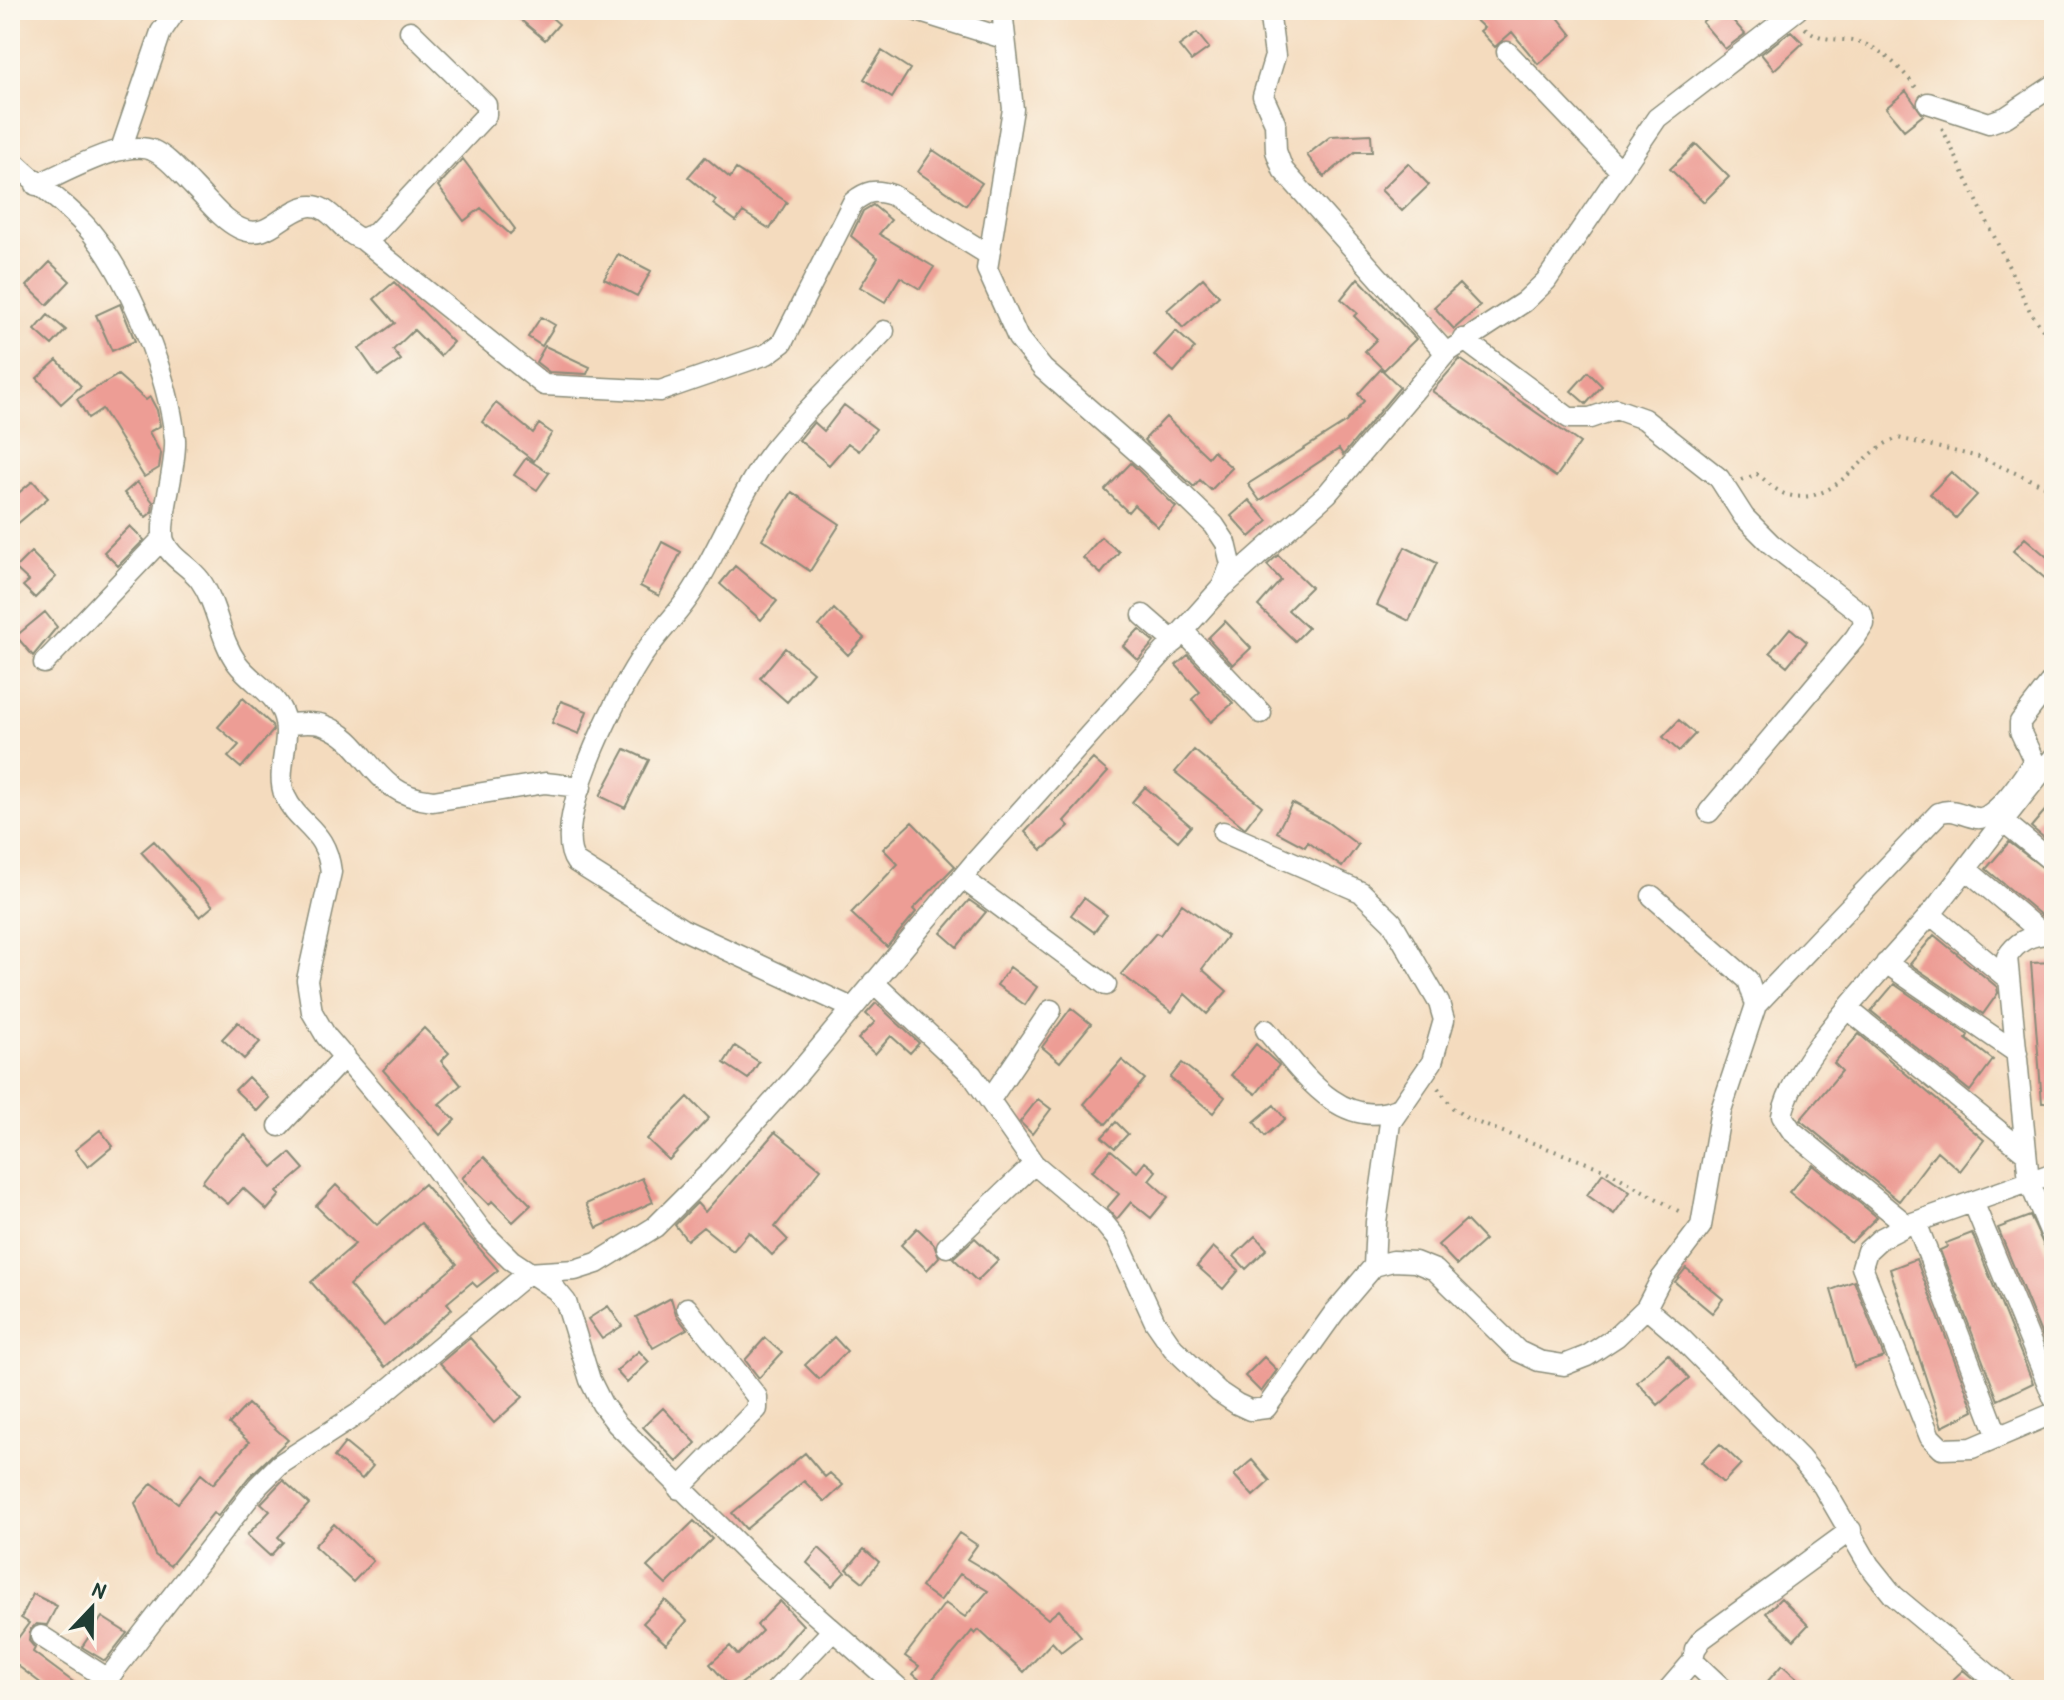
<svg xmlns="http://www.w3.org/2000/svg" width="2064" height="1700" viewBox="0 0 2064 1700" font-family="'Patrick Hand',sans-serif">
<rect width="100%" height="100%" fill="#fbf7ec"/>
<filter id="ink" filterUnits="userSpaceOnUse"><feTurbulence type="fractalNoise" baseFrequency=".0125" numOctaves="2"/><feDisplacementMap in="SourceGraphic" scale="16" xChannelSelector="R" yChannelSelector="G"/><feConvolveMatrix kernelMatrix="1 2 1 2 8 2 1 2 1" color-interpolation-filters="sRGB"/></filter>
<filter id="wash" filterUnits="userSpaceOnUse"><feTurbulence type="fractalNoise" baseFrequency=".006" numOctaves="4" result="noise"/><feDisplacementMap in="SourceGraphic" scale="32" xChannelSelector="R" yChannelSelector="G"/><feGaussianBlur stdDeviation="1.8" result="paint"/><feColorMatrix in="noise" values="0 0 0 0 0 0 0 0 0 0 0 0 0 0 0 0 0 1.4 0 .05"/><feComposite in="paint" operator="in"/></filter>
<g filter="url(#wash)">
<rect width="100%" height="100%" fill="#f4dbbe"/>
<g id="blocks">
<path fill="#ed9d95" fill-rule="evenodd" d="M 509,10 L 543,10 L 559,24 L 545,40 Z
M 1465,10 L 1552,10 L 1572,35 L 1538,64 L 1512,32 L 1495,47 L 1480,31 L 1484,28 Z
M 1716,10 L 1724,10 L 1745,34 L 1725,49 L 1702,22 Z
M 1791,31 L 1803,43 L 1774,70 L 1761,54 Z
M 1197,33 L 1209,48 L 1191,61 L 1179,46 Z
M 882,51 L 910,69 L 892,98 L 864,79 Z
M 1906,91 L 1923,115 L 1904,130 L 1886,108 Z
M 1371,134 L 1372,152 L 1355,152 L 1324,177 L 1307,155 L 1331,136 Z
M 1696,144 L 1729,177 L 1704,202 L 1670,169 Z
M 933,150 L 982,183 L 966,205 L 918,172 Z
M 705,157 L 730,178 L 736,169 L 787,202 L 770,229 L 743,212 L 736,221 L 713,204 L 716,200 L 688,177 Z
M 463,159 L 515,229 L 510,234 L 481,208 L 464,221 L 438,186 Z
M 1408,163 L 1429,185 L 1402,211 L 1381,190 Z
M 873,205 L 891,220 L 879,234 L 934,267 L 920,289 L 900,277 L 885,302 L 860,287 L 878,258 L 851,236 L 863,211 Z
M 618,254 L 651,271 L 637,296 L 604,279 Z
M 50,262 L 70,281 L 47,305 L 27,286 Z
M 1203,278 L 1219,296 L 1183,328 L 1167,310 Z
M 1358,278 L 1416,339 L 1384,370 L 1365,351 L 1377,339 L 1354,316 L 1357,313 L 1341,299 Z
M 394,282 L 453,342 L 440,356 L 414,330 L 393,350 L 401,360 L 378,376 L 359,349 L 395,323 L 374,299 Z
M 1459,284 L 1480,306 L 1454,329 L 1434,307 Z
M 120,304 L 135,341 L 112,351 L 96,315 Z
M 48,315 L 66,330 L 52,345 L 35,330 Z
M 541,317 L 555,325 L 542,346 L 528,337 Z
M 1176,331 L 1195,348 L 1174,372 L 1154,355 Z
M 545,346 L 590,367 L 587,374 L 549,372 L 536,362 Z
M 1460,359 L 1580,443 L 1556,477 L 1432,391 Z
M 57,360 L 81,386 L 61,404 L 37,378 Z
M 1381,369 L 1400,387 L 1343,455 L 1339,449 L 1260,501 L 1248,484 L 1346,422 L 1364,401 L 1358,394 Z
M 1588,372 L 1602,386 L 1586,404 L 1571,391 Z
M 118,375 L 146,400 L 150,397 L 157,410 L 160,426 L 149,432 L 161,454 L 159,468 L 144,477 L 102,409 L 88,418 L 77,399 Z
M 496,403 L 533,433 L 539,424 L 552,433 L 534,461 L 482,422 Z
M 844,405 L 876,429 L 859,451 L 848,443 L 829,465 L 799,440 L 814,422 L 824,431 Z
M 1166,417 L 1208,457 L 1213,451 L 1232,468 L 1211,490 L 1200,480 L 1194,487 L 1144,440 Z
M 526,458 L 549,473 L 537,490 L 514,475 Z
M 1131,463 L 1176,507 L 1158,527 L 1134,505 L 1128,512 L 1105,490 Z
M 1951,472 L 1977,495 L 1956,518 L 1930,494 Z
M 33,481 L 48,498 L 10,530 L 10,500 Z
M 137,482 L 153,502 L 152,512 L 146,517 L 124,493 Z
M 792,492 L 840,524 L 810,571 L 762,539 Z
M 1249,500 L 1268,521 L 1250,537 L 1231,516 Z
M 130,526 L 144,540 L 118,566 L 104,552 Z
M 1101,537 L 1119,552 L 1101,574 L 1083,558 Z
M 2025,538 L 2054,563 L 2054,586 L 2013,551 Z
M 662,542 L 681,552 L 659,596 L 640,586 Z
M 1405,547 L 1437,563 L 1409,621 L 1377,605 Z
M 31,552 L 56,577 L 35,598 L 23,586 L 29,581 L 15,568 Z
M 1278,555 L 1311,587 L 1288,610 L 1308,628 L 1295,641 L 1258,606 L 1281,580 L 1267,565 Z
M 735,566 L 777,601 L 761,620 L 720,584 Z
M 834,609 L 864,638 L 848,655 L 819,626 Z
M 45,612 L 57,627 L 33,656 L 16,636 Z
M 1225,621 L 1251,648 L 1233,665 L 1208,638 Z
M 1790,628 L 1807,642 L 1787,666 L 1770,652 Z
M 1139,629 L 1154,642 L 1138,660 L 1123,646 Z
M 785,648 L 813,672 L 787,702 L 760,678 Z
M 1188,655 L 1233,703 L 1211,722 L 1192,699 L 1200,692 L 1176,665 Z
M 243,698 L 272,725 L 273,731 L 241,768 L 228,757 L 239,745 L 218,727 Z
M 561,701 L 587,711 L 579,734 L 552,723 Z
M 1679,720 L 1695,734 L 1679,751 L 1663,737 Z
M 625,749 L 649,760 L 625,808 L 600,796 Z
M 1194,750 L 1262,806 L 1245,828 L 1175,772 Z
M 1093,759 L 1108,772 L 1064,821 L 1069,826 L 1042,850 L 1025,832 Z
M 1145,787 L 1191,826 L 1178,841 L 1132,802 Z
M 2054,800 L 2054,846 L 2031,827 Z
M 1292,803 L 1327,822 L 1358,845 L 1342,867 L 1308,842 L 1305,847 L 1277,832 Z
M 912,822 L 955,866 L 913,909 L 916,912 L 887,947 L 851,913 L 898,864 L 883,849 Z
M 154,841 L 213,906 L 200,917 L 141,852 Z
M 2009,842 L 2054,876 L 2054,921 L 2048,921 L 1986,869 Z
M 1084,898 L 1107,915 L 1094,932 L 1071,915 Z
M 969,900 L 986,912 L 957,947 L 941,933 Z
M 1182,904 L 1227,936 L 1202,969 L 1227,991 L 1207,1014 L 1185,994 L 1172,1012 L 1121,974 L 1156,933 L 1160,935 Z
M 1934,935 L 1997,987 L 1998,993 L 1983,1014 L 1910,964 Z
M 2054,962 L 2054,1103 L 2042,1103 L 2031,963 Z
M 1010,967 L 1037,987 L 1025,1005 L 997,985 Z
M 1894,984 L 1968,1035 L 1966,1039 L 1993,1060 L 1970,1091 L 1871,1011 Z
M 876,1003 L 919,1043 L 910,1053 L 891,1036 L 875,1054 L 858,1039 L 875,1022 L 866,1014 Z
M 1071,1008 L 1091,1024 L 1060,1062 L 1042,1047 Z
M 238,1022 L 260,1042 L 244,1059 L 222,1039 Z
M 424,1028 L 449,1053 L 441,1061 L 461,1085 L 439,1104 L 455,1120 L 440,1135 L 383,1070 Z
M 1859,1034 L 1984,1140 L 1960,1171 L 1937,1151 L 1899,1201 L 1800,1120 L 1842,1071 L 1834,1063 Z
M 1256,1044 L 1279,1065 L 1256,1094 L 1231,1075 Z
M 735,1046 L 759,1062 L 748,1079 L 724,1063 Z
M 1122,1060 L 1145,1079 L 1106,1124 L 1084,1104 Z
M 1182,1063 L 1225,1097 L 1213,1113 L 1170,1078 Z
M 248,1077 L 269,1098 L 257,1111 L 235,1090 Z
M 688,1097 L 709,1118 L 669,1160 L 647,1139 Z
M 1038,1099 L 1051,1109 L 1032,1134 L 1020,1122 Z
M 1274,1105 L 1285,1119 L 1265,1136 L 1254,1122 Z
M 1116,1122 L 1128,1134 L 1115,1148 L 1102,1137 Z
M 100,1130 L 113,1146 L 88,1167 L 75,1150 Z
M 775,1132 L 821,1169 L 775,1227 L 788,1240 L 772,1255 L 749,1232 L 733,1251 L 703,1227 L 687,1240 L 675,1225 L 697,1203 L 705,1212 Z
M 245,1135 L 273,1167 L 290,1153 L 304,1169 L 277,1192 L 280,1195 L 267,1210 L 243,1188 L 228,1204 L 202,1182 L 225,1152 Z
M 1111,1150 L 1137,1172 L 1145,1162 L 1156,1171 L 1149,1180 L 1168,1197 L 1151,1218 L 1131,1202 L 1117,1219 L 1107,1208 L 1119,1194 L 1092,1171 Z
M 484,1157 L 531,1205 L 513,1222 L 492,1201 L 489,1205 L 462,1178 Z
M 1813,1165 L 1877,1217 L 1851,1243 L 1789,1192 Z
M 1603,1173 L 1630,1192 L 1614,1214 L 1587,1195 Z
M 642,1178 L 653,1202 L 597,1228 L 586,1204 Z
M 424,1184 L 498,1270 L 477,1287 L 472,1282 L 447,1303 L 452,1309 L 385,1367 L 311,1282 L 355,1244 L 316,1206 L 336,1185 L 377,1225 ZM 421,1223 L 457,1264 L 384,1326 L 349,1285 Z
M 2030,1216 L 2054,1267 L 2054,1365 L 1998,1228 Z
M 1466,1220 L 1485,1240 L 1457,1265 L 1438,1245 Z
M 917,1228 L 934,1244 L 939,1257 L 927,1270 L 901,1245 Z
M 1972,1233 L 2033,1383 L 1998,1400 L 1940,1250 L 1947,1247 L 1946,1243 Z
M 1255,1236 L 1267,1249 L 1246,1269 L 1234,1256 Z
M 975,1238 L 998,1260 L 977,1281 L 953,1258 Z
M 1213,1247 L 1239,1270 L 1223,1289 L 1197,1266 Z
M 1916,1259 L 1974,1411 L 1942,1427 L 1890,1269 Z
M 1686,1268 L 1723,1299 L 1712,1313 L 1675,1282 Z
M 1854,1281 L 1884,1357 L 1854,1367 L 1831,1290 Z
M 671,1298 L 676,1315 L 687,1329 L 653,1348 L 636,1317 Z
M 608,1306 L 622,1326 L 602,1339 L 588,1319 Z
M 834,1337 L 847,1351 L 819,1379 L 805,1365 Z
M 470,1338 L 523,1397 L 494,1423 L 440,1363 Z
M 765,1338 L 782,1353 L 759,1378 L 745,1360 Z
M 639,1351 L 649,1362 L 627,1383 L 616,1371 Z
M 1668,1354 L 1689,1378 L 1658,1405 L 1637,1382 Z
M 1264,1357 L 1277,1370 L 1261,1392 L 1245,1376 Z
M 248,1404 L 288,1440 L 249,1477 L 218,1516 L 213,1513 L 170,1566 L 155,1555 L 135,1503 L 152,1483 L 178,1503 L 201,1474 L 213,1484 L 249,1442 L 229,1424 Z
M 663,1408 L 696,1443 L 677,1462 L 643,1427 Z
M 345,1443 L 373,1466 L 362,1479 L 334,1457 Z
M 1720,1444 L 1741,1464 L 1723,1483 L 1701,1462 Z
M 805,1453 L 825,1477 L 830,1473 L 843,1485 L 825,1502 L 804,1481 L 746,1529 L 732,1513 Z
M 1252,1460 L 1270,1481 L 1253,1496 L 1234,1475 Z
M 283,1480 L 309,1504 L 278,1537 L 283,1542 L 270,1556 L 247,1535 L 270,1511 L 261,1503 Z
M 694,1521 L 712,1539 L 666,1585 L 647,1567 Z
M 334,1524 L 373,1561 L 353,1582 L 314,1546 Z
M 959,1533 L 977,1545 L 967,1559 L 999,1578 L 1048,1619 L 1059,1610 L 1081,1636 L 1061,1652 L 1052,1642 L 1024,1672 L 979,1630 L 975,1634 L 972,1631 L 927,1686 L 913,1674 L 919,1666 L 905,1656 L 945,1603 L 965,1617 L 988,1591 L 960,1574 L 940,1601 L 921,1587 Z
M 819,1548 L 845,1572 L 832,1586 L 807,1563 Z
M 864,1549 L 879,1562 L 863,1582 L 847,1569 Z
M 33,1594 L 57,1606 L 47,1625 L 36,1624 L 30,1630 L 29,1641 L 35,1648 L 33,1652 L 84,1690 L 50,1690 L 10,1660 L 10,1649 L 29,1623 L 21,1618 Z
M 1781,1598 L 1808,1625 L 1794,1640 L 1766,1613 Z
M 665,1600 L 687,1621 L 666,1644 L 643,1623 Z
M 780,1601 L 803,1625 L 774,1658 L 733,1690 L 710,1664 L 730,1646 L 738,1655 L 762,1631 L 757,1625 Z
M 102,1617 L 127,1633 L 105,1661 L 82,1647 Z
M 1782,1665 L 1811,1690 L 1776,1690 L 1767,1682 Z
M 1963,1670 L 1976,1681 L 1966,1690 L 1942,1690 Z"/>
</g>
</g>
<g filter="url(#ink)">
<use href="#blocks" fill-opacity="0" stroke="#8a8c79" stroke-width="2"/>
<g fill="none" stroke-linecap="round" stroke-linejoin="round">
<defs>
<path id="minor" d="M 914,10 L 1003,38
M 1269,10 L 1275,56 L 1263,96 L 1275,123 L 1276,151 L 1283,170 L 1446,353
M 1507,52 L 1619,169
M 1928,103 L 1989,123 L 2006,117 L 2054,85
M 121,149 L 161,32 L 176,10
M 10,158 C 35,184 68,204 91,232 C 130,280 169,377 175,439 C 177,468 158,522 164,541 C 171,559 189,565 200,580 C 218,605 219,638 237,663 C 250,681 273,692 282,712 C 294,740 274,770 285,796 C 299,827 326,828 331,872 L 307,980 L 312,1012 L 326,1036 L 409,1133 L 482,1231 L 511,1260 L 556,1290 L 566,1302 L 590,1380 L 602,1404 L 617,1424 L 759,1565 L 901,1690
M 36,185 C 65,173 122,139 152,150 C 168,157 181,174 193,186 C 207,200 221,219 239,228 C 267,242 281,213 305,207 C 330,200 341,234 362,239 L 376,233 L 486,115 L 486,105 L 410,31
M 362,239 L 544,385 L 660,391 L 767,354 L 782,343 L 853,202 C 867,191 875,189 892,195 L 989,255
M 1463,339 L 1569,418 L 1590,418 L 1616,409 L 1644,419 L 1719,478 L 1744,517 L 1771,544 L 1862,614 L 1864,624 L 1855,638 L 1709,812
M 1225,585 L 1327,494 L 1446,353 L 1524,302 L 1546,281 L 1657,118 L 1797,10
M 1143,615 L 1174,642
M 1183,631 L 1261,713
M 44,663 L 163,538
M 286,724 C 298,724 311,721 323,725 C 371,742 368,794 433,801 L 545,783 L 581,787
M 2003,821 L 2054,863
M 1223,832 L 1361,892 L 1392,922 L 1439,1003 L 1444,1020 L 1432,1062 L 1390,1123 L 1376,1222 L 1374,1266
M 1966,869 L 2042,933
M 962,878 L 1106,985
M 1930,914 L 2008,979
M 2054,934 C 2033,933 2018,940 2007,957 L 2029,1181 L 2054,1241
M 1886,963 L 2017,1053
M 873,982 L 972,1075 L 1034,1164 L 1103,1222 L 1117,1239 L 1155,1322 L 1173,1348 L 1219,1392 L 1237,1404 L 1250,1410 L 1266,1408 L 1334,1313 L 1374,1266 L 1393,1261 L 1415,1262 L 1435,1270 L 1518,1351 L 1539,1361 L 1564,1365 L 1587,1356 L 1616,1337 L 1646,1308 L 1661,1279 L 1701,1226 L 1721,1110 L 1756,1005 L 1748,980 L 1652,896
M 1756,1005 L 1939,813 C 1953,807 1963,816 1977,818 C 1995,821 2025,775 2034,761 L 2020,731 L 2020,722 L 2054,678
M 852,1008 L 682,929 L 576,862 C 549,826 616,697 639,661 C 655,635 679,614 694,589 C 722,543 740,493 772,451 C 806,408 847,371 884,331
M 1848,1009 L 2026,1153
M 1266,1030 C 1299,1068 1339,1132 1397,1109
M 991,1098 L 1051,1010
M 279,1126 L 345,1056
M 2054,1173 L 1907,1225 L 1880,1239 L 1867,1251 L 1862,1267 L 1930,1437 L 1942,1449 L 1972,1448 L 2054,1413
M 1974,1204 L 2054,1399
M 1916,1222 L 1998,1437
M 1907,1225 L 1792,1131 L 1782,1116 C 1793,1055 1892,961 1933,911 C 1974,860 2012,807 2054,757
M 947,1247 L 1034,1164
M 1646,1308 L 1680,1337 L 1800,1458 L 1823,1486 L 1869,1565 L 1893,1595 L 2007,1690
M 679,1489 L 757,1409 L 757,1397 L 687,1308
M 41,1636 L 108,1679
M 1693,1661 L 1724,1690
M 99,1690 L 258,1486 L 279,1465 L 361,1412 L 528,1273 L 575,1270 L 597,1263 L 655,1227 L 711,1171 L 797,1075 L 976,861 L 1222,587 L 1231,564 L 1226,543 L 1214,525 L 1149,462 L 1043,369 L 1018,338 L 987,269 L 1013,109 L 1002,10
M 776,1690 L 832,1631
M 1668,1690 L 1693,1661 L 1695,1649 L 1702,1639 L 1851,1530"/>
</defs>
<use href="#minor" stroke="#8a8c79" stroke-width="23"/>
<path stroke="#8a8c79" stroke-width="4" stroke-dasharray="2 6" stroke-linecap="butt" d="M 1805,28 C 1826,45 1843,36 1865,44 C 1886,52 1905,73 1918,90
M 1942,128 L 2030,311 L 2054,346
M 1742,480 L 1757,474 C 1767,481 1776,492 1788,495 C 1837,507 1860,450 1898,438 L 1979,457 L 2054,490
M 1438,1088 L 1453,1108 L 1468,1119 L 1606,1170 L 1682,1213"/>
<use href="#minor" stroke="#fff" stroke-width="20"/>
</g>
</g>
<rect width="2064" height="1700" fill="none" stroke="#fbf7ec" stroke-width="40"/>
<g transform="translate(92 1608) rotate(22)" stroke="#fbf7ec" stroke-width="6" paint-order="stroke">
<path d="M0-6L14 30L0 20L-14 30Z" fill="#1f3d34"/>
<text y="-12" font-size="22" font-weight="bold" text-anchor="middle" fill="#1f3d34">N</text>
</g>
</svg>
